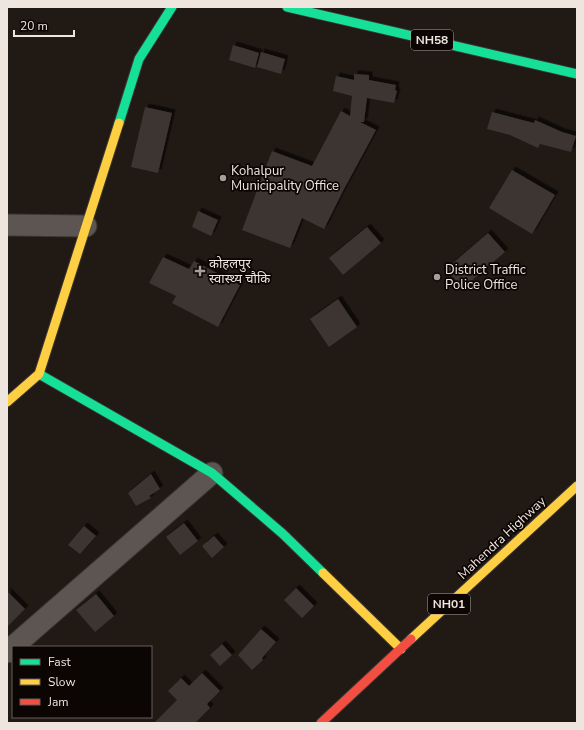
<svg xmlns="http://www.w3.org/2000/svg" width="584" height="730" viewBox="0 0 584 730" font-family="'Nunito Sans','Noto Sans Devanagari',sans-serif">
<defs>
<filter id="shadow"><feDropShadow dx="3.5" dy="-3.5" stdDeviation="0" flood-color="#0009"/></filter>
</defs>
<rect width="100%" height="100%" fill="#211914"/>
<path fill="#3c3530" filter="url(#shadow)" d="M 233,45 L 259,53 L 255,68 L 229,60 Z
M 261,52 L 285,59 L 281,74 L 257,67 Z
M 354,74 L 369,75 L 369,80 L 396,85 L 395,90 L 397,91 L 394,103 L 367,98 L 364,122 L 360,122 L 376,130 L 343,191 L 324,229 L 302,218 L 290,248 L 242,230 L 272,151 L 312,166 L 341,111 L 350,116 L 352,96 L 333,91 L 336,76 L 354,80 Z
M 145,107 L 172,113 L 158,173 L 131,167 Z
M 492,112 L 534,123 L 535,120 L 562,132 L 576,136 L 571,152 L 540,144 L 538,148 L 510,135 L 487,129 Z
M 512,170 L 555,195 L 532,234 L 489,208 Z
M 198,211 L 218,220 L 211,236 L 192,227 Z
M 367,227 L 381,243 L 343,275 L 329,258 Z
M 488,233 L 505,252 L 463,288 L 446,269 Z
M 163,257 L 189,269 L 194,261 L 240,285 L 218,327 L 172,303 L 176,296 L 149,283 Z
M 338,299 L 357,327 L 329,347 L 310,319 Z
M 151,474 L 160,489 L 149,496 L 151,498 L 136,506 L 128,493 Z
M 184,523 L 198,541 L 180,555 L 166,537 Z
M 84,526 L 96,536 L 80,554 L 68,545 Z
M 214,536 L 224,547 L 212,558 L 202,546 Z
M 296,588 L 314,606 L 302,618 L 284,600 Z
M 7,591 L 25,609 L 7,627 Z
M 96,594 L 114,616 L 95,632 L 76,610 Z
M 261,629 L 276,642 L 262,658 L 263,660 L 252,670 L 238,655 Z
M 222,644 L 232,655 L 220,666 L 210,655 Z
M 202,673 L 220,691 L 207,704 L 210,708 L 195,723 L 154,723 L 177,700 L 168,691 L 181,678 L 189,686 Z"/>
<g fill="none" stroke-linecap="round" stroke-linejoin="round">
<defs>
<path id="street" d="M 7,225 L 86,226
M 7,652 L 212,473"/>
<path id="fast" d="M 287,7 L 577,74
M 119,123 L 139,59 L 172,7
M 39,374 L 212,473 L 283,534 L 323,573"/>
<path id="slow" d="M 7,402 L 39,374 L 119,123
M 323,573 L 401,649
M 411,639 L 577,486"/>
<path id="jam" d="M 321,723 L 411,639"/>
</defs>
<use href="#street" stroke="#3b3632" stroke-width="23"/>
<use href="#fast" stroke="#3b3632" stroke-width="11"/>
<use href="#slow" stroke="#3b3632" stroke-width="11"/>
<use href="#jam" stroke="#3b3632" stroke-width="11"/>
<use href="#street" stroke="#5c5551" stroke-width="21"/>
<use href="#fast" stroke="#16e098" stroke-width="9"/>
<use href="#slow" stroke="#ffcf43" stroke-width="9"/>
<use href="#jam" stroke="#f24e42" stroke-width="9"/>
</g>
<g fill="#a79e98" stroke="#0b0503" stroke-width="1.5">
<circle cx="223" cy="178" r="4"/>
<path d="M198 265h4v4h4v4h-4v4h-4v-4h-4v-4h4z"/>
<circle cx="437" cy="277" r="4"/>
</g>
<g text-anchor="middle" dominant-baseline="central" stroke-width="3.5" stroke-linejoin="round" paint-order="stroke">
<g fill="#0b0503" stroke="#aba29d" stroke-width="1">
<rect x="411" y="30" width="42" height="20" rx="3"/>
<rect x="428" y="594" width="42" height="20" rx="3"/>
</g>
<g font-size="12" font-weight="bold" fill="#efe5df">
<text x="432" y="40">NH58</text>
<text x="449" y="604">NH01</text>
</g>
<g font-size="13" fill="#efe5df" stroke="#0b0503" text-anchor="start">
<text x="231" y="171">Kohalpur<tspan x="231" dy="15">Municipality Office</tspan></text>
<text x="209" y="264">कोहलपुर<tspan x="209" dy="15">स्वास्थ्य चौकि</tspan></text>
<text x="445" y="270">District Traffic<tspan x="445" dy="15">Police Office</tspan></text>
</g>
<g font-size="13" fill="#efe5df" stroke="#0b0503">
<text transform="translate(502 538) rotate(-43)">Mahendra Highway</text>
</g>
</g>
<rect width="584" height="730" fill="none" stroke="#efe5df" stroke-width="16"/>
<rect x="12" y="646" width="140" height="72" fill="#0b0503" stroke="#665f5b"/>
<rect x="20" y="659" width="20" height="6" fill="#16e098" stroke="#665f5b"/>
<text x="48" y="666" font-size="12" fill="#efe5df">Fast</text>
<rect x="20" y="679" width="20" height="6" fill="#ffcf43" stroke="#665f5b"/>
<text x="48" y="686" font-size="12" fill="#efe5df">Slow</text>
<rect x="20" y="699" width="20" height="6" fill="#f24e42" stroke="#665f5b"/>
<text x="48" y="706" font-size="12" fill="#efe5df">Jam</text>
<path d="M14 30v6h60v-6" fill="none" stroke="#efe5df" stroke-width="2"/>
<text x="20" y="30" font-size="12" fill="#efe5df" stroke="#0b0503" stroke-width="3" paint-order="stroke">20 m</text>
</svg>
